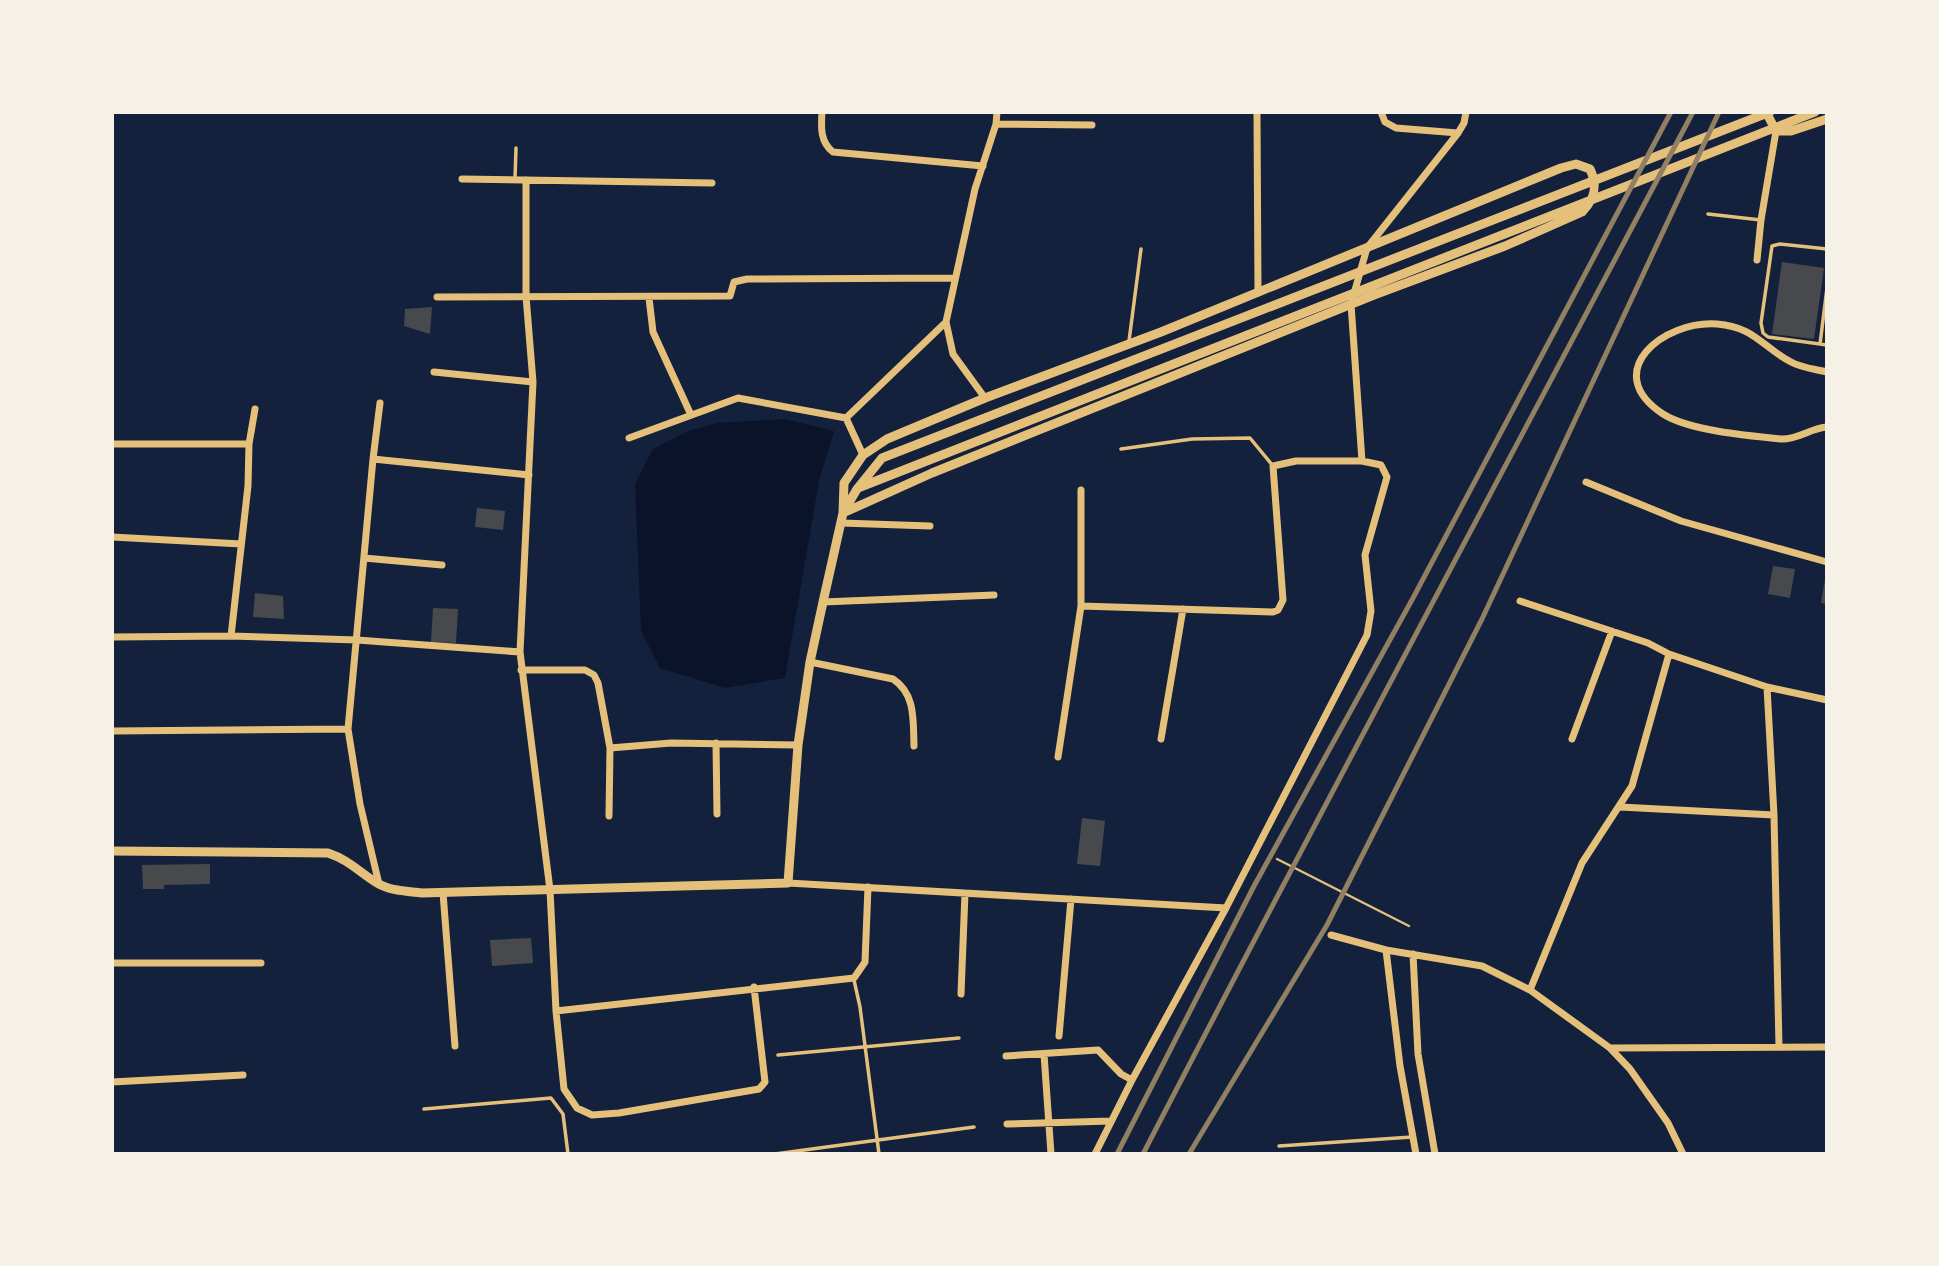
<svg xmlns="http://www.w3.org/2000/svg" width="1939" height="1266" viewBox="0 0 1939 1266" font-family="'PT Sans',sans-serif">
<rect width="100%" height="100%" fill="#14213d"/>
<path fill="#0b132b" d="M 785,419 L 834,431 L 819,481 L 785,678 L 725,688 L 660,668 L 641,631 L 635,484 L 653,449 L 688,431 L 717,423 Z"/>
<path fill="#48494c" d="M 1782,262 L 1824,268 L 1814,339 L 1772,334 Z
M 432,307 L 430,334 L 404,326 L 405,309 Z
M 477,508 L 505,511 L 503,530 L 475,527 Z
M 1773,566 L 1795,569 L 1790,598 L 1768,594 Z
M 1826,573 L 1827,573 L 1827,604 L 1821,603 Z
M 255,593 L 283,596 L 284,619 L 253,617 Z
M 433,608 L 458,609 L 456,643 L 431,642 Z
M 1082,818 L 1105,821 L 1100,866 L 1077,864 Z
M 210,864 L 210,884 L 164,885 L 164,889 L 143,889 L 142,865 Z
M 531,938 L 533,963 L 492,966 L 490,940 Z"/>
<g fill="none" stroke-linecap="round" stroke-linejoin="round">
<path stroke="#e5c07b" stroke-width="2.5" d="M 1277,859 L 1409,926"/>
<path stroke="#e5c07b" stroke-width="3.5" d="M 515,179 L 516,148
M 1708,214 L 1761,220
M 1827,249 L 1780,244 L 1772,246 L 1761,323 L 1763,333 L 1768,337 L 1827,345
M 1129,341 L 1141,249
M 1820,344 L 1827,288
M 1121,449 L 1192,439 L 1250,438 L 1273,466
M 854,980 L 860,1007 L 879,1154
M 778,1055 L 959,1038
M 424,1109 L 551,1098 L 563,1114 L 568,1154
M 1279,1146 L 1412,1137
M 775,1154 L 974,1127"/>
<path stroke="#e5c07b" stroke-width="7" d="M 822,112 C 821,127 820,142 833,152 L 983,166
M 1257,112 L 1258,293
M 1381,112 L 1385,122 L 1396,128 L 1458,133
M 996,124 L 1092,125
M 462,179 L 712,183
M 1757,260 L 1761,220 L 1776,131
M 437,297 L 730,296 L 734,282 L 747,279 L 954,278
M 649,298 L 653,332 L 691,415
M 434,372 L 533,382
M 1827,372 C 1815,369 1802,368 1791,362 C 1762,347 1755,327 1717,324 C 1664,320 1599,372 1663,414 C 1690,431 1750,436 1782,439 C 1799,439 1811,428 1827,427
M 985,398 L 953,354 L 946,322 L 975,189 L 996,124 L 997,112
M 846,418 L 946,322
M 629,438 L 738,398 L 846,418 L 863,455
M 112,444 L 249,444
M 373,459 L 380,403
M 1586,482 L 1681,521 L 1827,562
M 841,523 L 930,526
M 112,537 L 241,544
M 364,558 L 442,565
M 1520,601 L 1648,643 L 1669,654 L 1767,687 L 1827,700
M 823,602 L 994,595
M 1081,606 L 1273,612 L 1278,610 L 1283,600 L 1273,466 L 1296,461 L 1362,461
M 231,636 L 248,486 L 249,444 L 255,409
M 112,637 L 231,636 L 357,640 L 520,652 L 533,382 L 526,296 L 526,180
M 520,652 L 550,890 L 556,1011 L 564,1089 L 577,1108 L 592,1115 L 619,1113 L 759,1089 L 765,1082 L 754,987
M 810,662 L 893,679 C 916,694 913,721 914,746
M 521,670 L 585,670 L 594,675 L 598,683 L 610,748 L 609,816
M 1767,687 L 1774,815 L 1779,1047
M 112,731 L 348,729
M 1161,739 L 1183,609
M 1572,739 L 1612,631
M 716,743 L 717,814
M 610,748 L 671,743 L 798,745
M 1058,757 L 1081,606 L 1081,490
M 1620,807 L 1774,815
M 788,883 L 1226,908
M 379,884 L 360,804 L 348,729 L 373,459 L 529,475
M 443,893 L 455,1046
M 1331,935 L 1386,950 L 1482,966 L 1530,990 L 1610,1048 L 1630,1069 L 1668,1123 L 1683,1154
M 1386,950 L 1400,1066 L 1416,1154
M 1413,954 L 1418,1054 L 1435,1154
M 112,963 L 261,963
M 1530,990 L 1582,863 L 1632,786 L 1669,654
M 961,994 L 965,893
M 556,1011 L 854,978 L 865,962 L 868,887
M 1059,1036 L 1071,899
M 1610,1048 L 1827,1047
M 1044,1054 L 1051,1154
M 1006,1056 L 1098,1050 L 1121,1074 L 1132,1080
M 112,1082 L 243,1075
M 1007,1124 L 1111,1121
M 1095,1154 L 1132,1080 L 1226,908 L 1367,635 L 1371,611 L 1365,555 L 1387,477 L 1381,465 L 1362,461 L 1351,304 L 1367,248 L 1458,133 L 1464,123 L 1466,112"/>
<path stroke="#e5c07b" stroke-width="9" d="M 1766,112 L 1776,131 L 1791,131 L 1827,119
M 1576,164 L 1590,169 C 1598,186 1595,199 1582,212 L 1505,246 L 1374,295 L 932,473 L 843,513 L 844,483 L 863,455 L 887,439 L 985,398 L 1161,332 L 1561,168 Z
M 858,488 L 1815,112
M 112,851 L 328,853 C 349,860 359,872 377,883 C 390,891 407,891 422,893 L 788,883 L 798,745 L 810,662 L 823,602 L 843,513 L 857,489 L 882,458 L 1770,112"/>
<path stroke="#918062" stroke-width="5" d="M 1117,1154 L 1254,886 L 1413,598 L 1671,112
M 1143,1154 C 1323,805 1510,459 1693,112
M 1189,1154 L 1327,925 L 1482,619 L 1719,112"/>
</g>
<rect width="1939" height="1266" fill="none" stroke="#f6f1e7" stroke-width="228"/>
</svg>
